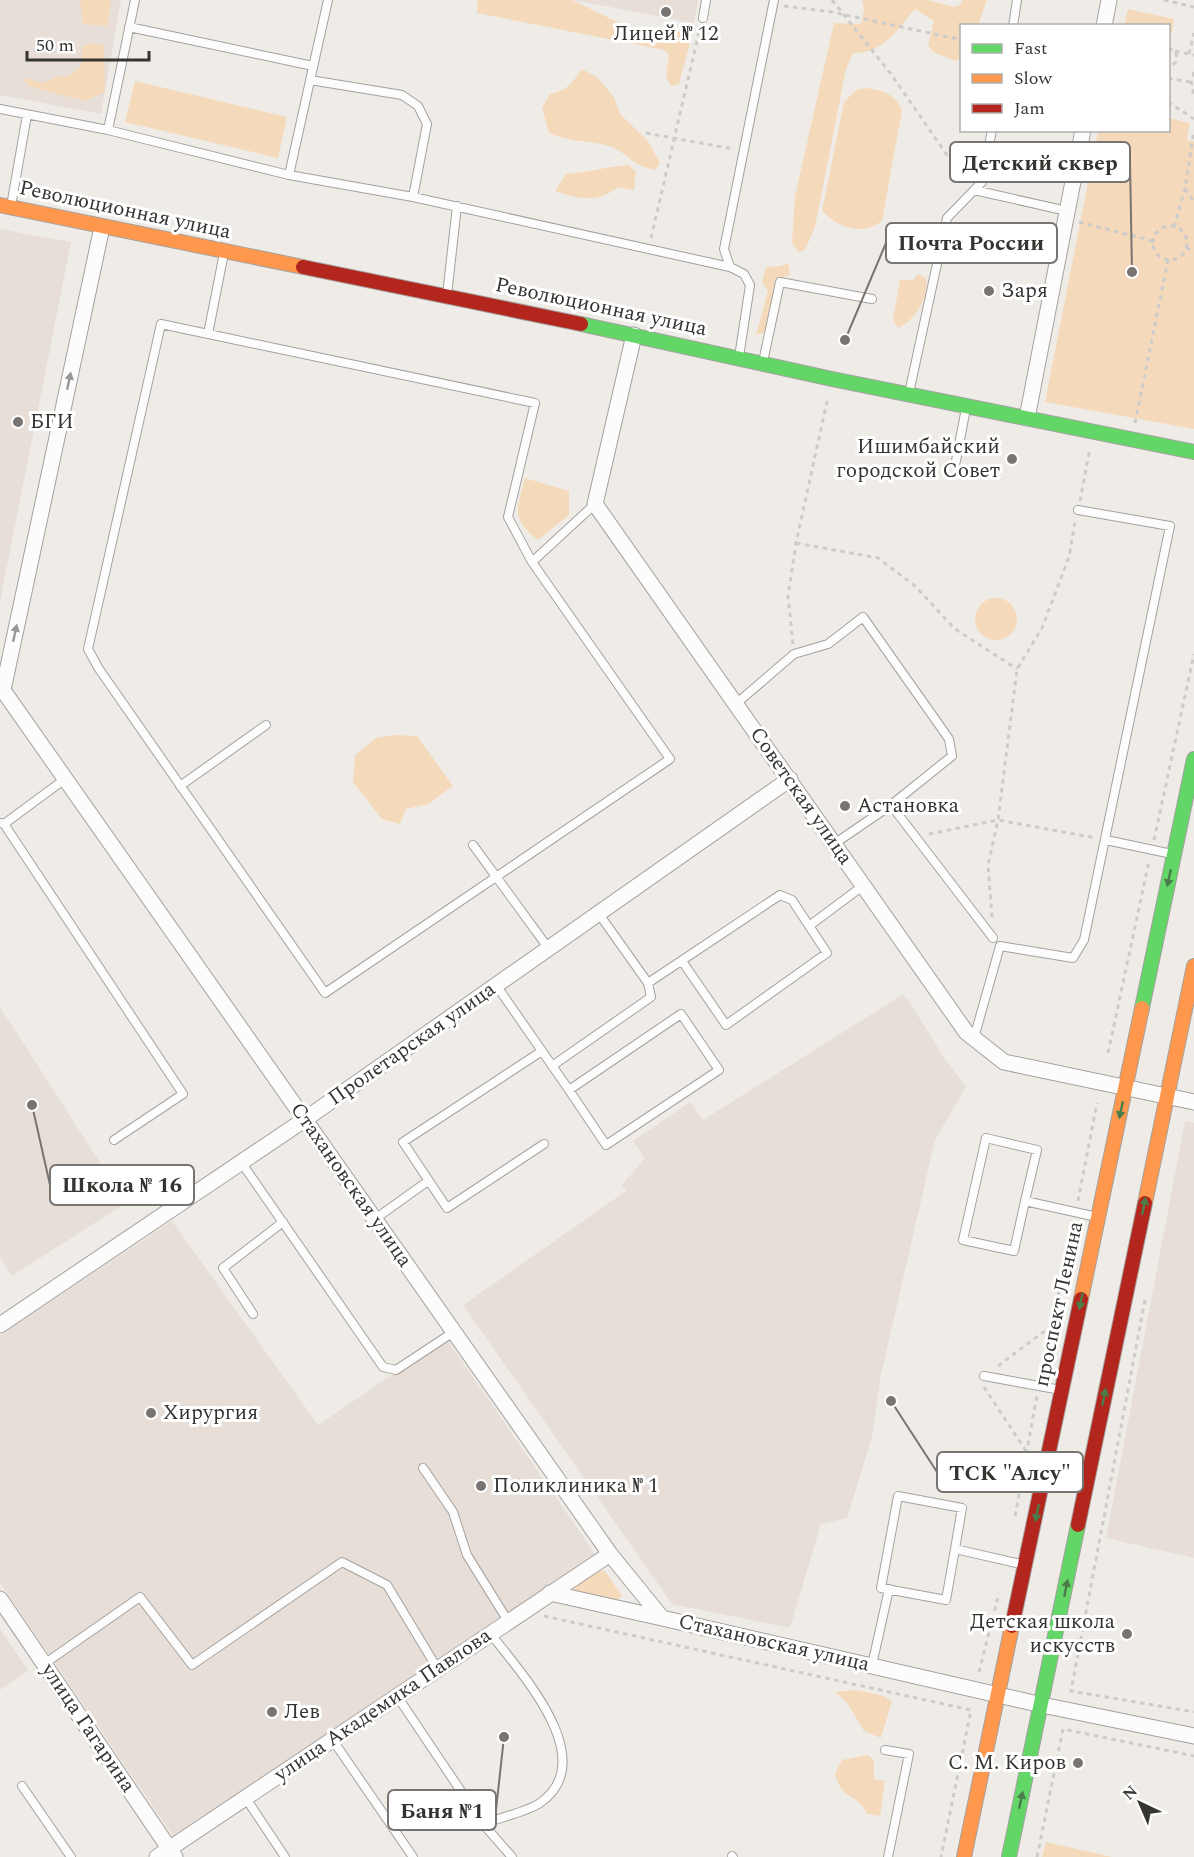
<svg xmlns="http://www.w3.org/2000/svg" width="1194" height="1857" viewBox="0 0 1194 1857" font-family="Spectral,serif">
<rect width="100%" height="100%" fill="#efece8"/>
<path fill="#e7dfd7" d="M 0,0 L 121,0 L 101,114 L 0,95 Z
M 572,0 L 698,0 L 694,23 Z
M 0,229 L 71,242 L 0,602 Z
M 902,995 L 907,998 L 945,1059 L 966,1087 L 935,1140 L 881,1375 L 872,1437 L 847,1518 L 821,1524 L 790,1628 L 672,1604 L 463,1305 L 626,1191 L 622,1185 L 645,1158 L 633,1141 L 690,1102 L 703,1120 Z
M 0,1007 L 126,1203 L 12,1276 L 0,1257 Z
M 1185,1121 L 1194,1123 L 1194,1558 L 1106,1538 Z
M 172,1221 L 318,1425 L 446,1338 L 595,1554 L 173,1836 L 0,1583 L 0,1335 Z
M 0,1629 L 28,1670 L 0,1690 Z"/>
<path fill="#f4daba" d="M 80,0 L 111,0 L 107,26 L 83,24 Z
M 478,0 L 572,0 L 634,30 L 687,32 L 690,43 L 679,84 L 671,86 L 666,76 L 669,55 L 664,50 L 477,13 Z
M 862,0 L 927,0 L 955,7 L 961,4 L 962,0 L 987,0 L 978,25 L 962,26 L 961,57 L 956,61 L 933,52 L 928,45 L 934,21 L 915,9 C 898,29 883,54 853,53 L 846,69 L 815,227 L 805,250 L 799,252 L 792,243 L 795,196 L 834,23 L 861,24 L 864,10 Z
M 1128,9 L 1174,19 L 1172,32 L 1169,31 L 1168,26 L 1124,25 Z
M 90,43 L 104,45 L 105,92 L 85,101 L 31,87 L 22,79 L 26,78 L 42,83 L 59,76 L 68,77 L 81,66 L 82,47 Z
M 582,69 L 597,77 L 614,97 L 620,114 L 648,141 L 660,163 L 655,170 C 648,168 639,166 633,161 C 625,155 620,150 609,146 C 589,140 568,142 549,133 L 542,108 L 550,94 C 566,92 573,82 582,69 Z
M 135,81 L 287,117 L 278,158 L 125,122 Z
M 866,88 C 884,91 894,93 902,110 L 882,221 C 861,236 838,228 822,211 L 844,102 L 856,90 Z
M 1169,118 L 1190,123 L 1187,140 L 1194,141 L 1194,429 L 1045,402 L 1098,131 L 1168,130 Z
M 629,165 L 636,172 L 634,190 L 618,187 C 597,204 579,199 555,191 L 566,174 C 588,173 607,166 629,165 Z
M 788,263 L 790,275 L 775,279 L 766,332 L 756,335 L 768,291 L 762,282 L 766,267 L 781,266 Z
M 918,274 L 926,278 C 930,296 915,321 898,328 L 893,320 L 900,280 L 913,280 Z
M 525,478 L 569,491 L 569,515 L 538,540 C 510,518 517,509 525,478 Z
M975 619a21 21 0 1 1 42 0a21 21 0 1 1-42 0Z
M 395,735 L 417,736 L 453,786 L 428,804 L 406,809 L 400,824 L 382,819 L 353,782 L 355,755 L 376,738 Z
M 594,1571 L 605,1571 L 622,1596 L 614,1603 L 580,1594 L 574,1589 Z
M 856,1690 L 884,1696 L 892,1701 L 881,1738 L 864,1731 L 848,1704 L 835,1692 Z
M 868,1755 L 874,1760 L 874,1779 L 885,1781 L 880,1816 L 867,1814 C 858,1793 840,1800 835,1773 L 842,1760 Z
M 1046,1842 L 1112,1857 L 1042,1857 Z"/>
<g fill="none" stroke-linecap="round" stroke-linejoin="round">
<defs>
<path id="lane" d="M 703,18 L 706,0
M 1013,26 L 1017,0
M 129,27 L 313,66
M 310,80 L 402,95 L 418,106 L 427,124 L 413,197
M 0,109 L 108,130 L 289,175 L 413,197 L 730,267
M 108,130 L 135,0
M 289,175 L 328,0
M 974,190 L 1058,209
M 11,206 L 27,115
M 447,295 L 457,206
M 208,334 L 224,253
M 739,357 L 750,285 L 744,274 L 730,267 L 724,249 L 774,0
M 763,362 L 780,282 L 872,299
M 909,393 L 947,218 L 982,182 L 992,130
M 956,461 L 966,408
M 532,562 L 508,517 L 535,403 L 161,324 L 88,649 L 99,669 L 325,993 L 670,759 L 532,562 L 595,504
M 737,703 L 794,654 L 828,644 L 863,617 L 949,739 L 952,756 L 891,805
M 180,786 L 266,725
M 1,823 L 4,824 L 65,779
M 4,824 L 183,1094 L 114,1140
M 1106,840 L 1172,854
M 834,844 L 891,805 L 993,938
M 473,845 L 549,949
M 599,914 L 648,983 L 780,895 L 792,900 L 827,953 L 726,1025 L 682,961
M 809,926 L 864,885
M 496,985 L 542,1051 L 403,1142 L 447,1208 L 544,1144
M 974,1038 L 1000,946 L 1073,958 L 1084,940 L 1170,526 L 1078,510
M 542,1051 L 569,1090 L 681,1014 L 719,1070 L 606,1145 L 569,1090
M 552,1066 L 651,997 L 648,983
M 241,1162 L 383,1367 L 396,1370 L 455,1331
M 1025,1201 L 1014,1251 L 963,1240 L 986,1138 L 1037,1150 L 1025,1201 L 1097,1217
M 375,1219 L 428,1181
M 253,1314 L 223,1268 L 283,1222
M 984,1376 L 1061,1390
M 423,1468 L 453,1512 L 467,1555 L 508,1621
M 955,1549 L 946,1600 L 881,1588 L 898,1496 L 962,1508 L 955,1549 L 1025,1565
M 44,1664 L 140,1597 L 192,1665 L 342,1562 L 387,1585 L 437,1668
M 872,1665 L 889,1589
M 397,1696 L 483,1824 L 512,1857
M 332,1739 L 413,1857
M 885,1750 L 909,1754 L 888,1857
M 22,1786 L 71,1857
M 245,1797 L 285,1857
M 483,1824 C 498,1818 527,1812 540,1803 C 602,1760 520,1672 490,1633
M 732,1856 L 733,1857"/>
<path id="street" d="M 1104,26 L 1109,0
M 634,335 L 595,504 L 966,1032 L 1004,1062 L 1194,1102
M 1027,418 L 1083,130
M 0,686 L 610,1554 L 662,1618 L 1042,1705 L 1194,1736
M 3,690 L 102,227
M 0,1325 L 304,1120 L 790,779
M 550,1593 L 662,1618
M 0,1599 L 175,1857
M 157,1857 L 610,1554"/>
<path id="fast" d="M 581,324 L 832,379 L 1194,452
M 1142,1008 L 1194,759
M 1009,1857 L 1078,1525"/>
<path id="slow" d="M 0,205 L 303,267
M 1145,1203 L 1194,966
M 1081,1299 L 1142,1008
M 964,1857 L 1012,1626"/>
<path id="jam" d="M 303,267 L 581,324
M 1078,1525 L 1145,1203
M 1012,1626 L 1081,1299"/>
</defs>
<use href="#lane" stroke="#a4a19e" stroke-width="10"/>
<use href="#street" stroke="#a4a19e" stroke-width="17"/>
<use href="#fast" stroke="#a4a19e" stroke-width="16"/>
<use href="#slow" stroke="#a4a19e" stroke-width="16"/>
<use href="#jam" stroke="#a4a19e" stroke-width="16"/>
<path stroke="#cdcccb" stroke-width="3" stroke-dasharray="4.5 4.5" stroke-linecap="butt" d="M 832,0 L 891,74 L 947,155 L 975,163
M 1164,0 L 1194,7
M 784,6 L 832,12 L 962,40
M 1168,48 C 1176,50 1179,56 1175,63 L 1168,68
M 1175,51 L 1194,55
M 1189,54 L 1194,33
M 1194,72 L 1191,82 L 1194,96
M 1168,78 L 1190,82
M 1168,90 L 1168,96
M 1168,102 L 1194,119
M 646,133 L 733,149
M 1185,189 L 1194,202
M 1079,222 L 1153,241
M1153 243a17 17 0 1 1 34 0a17 17 0 1 1-34 0Z
M 1174,227 L 1185,189 L 1194,130
M 651,238 L 700,28
M 1186,248 L 1194,251
M 1135,423 L 1168,260
M 1080,501 L 1090,448
M 796,543 L 878,558 L 915,586 L 955,629 L 1017,669
M 793,644 L 788,596 L 796,543 L 828,397
M 929,834 L 998,820 L 1096,838
M 1154,840 L 1194,654
M 992,917 L 988,865 L 998,820 L 1017,669 L 1042,628 L 1069,557 L 1075,522
M 1108,1053 L 1149,861
M 1078,1201 L 1097,1103
M 1145,1300 L 1071,1691 L 1194,1712
M 998,1366 L 1050,1327
M 1041,1374 L 1074,1222
M 984,1387 L 1026,1451
M 1015,1516 L 1037,1395
M 544,1616 L 971,1710 L 941,1857
M 979,1672 L 999,1593
M 1037,1857 L 1063,1729 L 1194,1756"/>
<use href="#lane" stroke="#fdfcfc" stroke-width="8"/>
<use href="#street" stroke="#fdfcfc" stroke-width="15"/>
<use href="#fast" stroke="#63d668" stroke-width="14"/>
<use href="#slow" stroke="#ff974d" stroke-width="14"/>
<use href="#jam" stroke="#b3261e" stroke-width="14"/>
</g>
<defs><path id="oneway-solid" d="M-6-.8H1V-3.2L6.5 0L1 3.2V.8H-6Z" transform="scale(1.5)"/></defs>
<g fill="#9a9896">
<use href="#oneway-solid" transform="translate(69 381) rotate(-78)"/>
<use href="#oneway-solid" transform="translate(15 633) rotate(-78)"/>
</g>
<g fill="#4a7d4a">
<use href="#oneway-solid" transform="translate(1169 878) rotate(102)"/>
<use href="#oneway-solid" transform="translate(1121 1110) rotate(102)"/>
<use href="#oneway-solid" transform="translate(1144 1206) rotate(-78)"/>
<use href="#oneway-solid" transform="translate(1081 1301) rotate(102)"/>
<use href="#oneway-solid" transform="translate(1104 1397) rotate(-78)"/>
<use href="#oneway-solid" transform="translate(1037 1513) rotate(102)"/>
<use href="#oneway-solid" transform="translate(1066 1588) rotate(-79)"/>
<use href="#oneway-solid" transform="translate(1021 1800) rotate(-78)"/>
</g>
<g fill="#777471" stroke="#fff" stroke-width="2">
<circle cx="666" cy="12" r="6"/>
<circle cx="989" cy="291" r="6"/>
<circle cx="18" cy="422" r="6"/>
<circle cx="1012" cy="459" r="6"/>
<circle cx="845" cy="806" r="6"/>
<circle cx="151" cy="1413" r="6"/>
<circle cx="481" cy="1486" r="6"/>
<circle cx="1127" cy="1634" r="6"/>
<circle cx="272" cy="1712" r="6"/>
<circle cx="1078" cy="1763" r="6"/>
</g>
<g text-anchor="middle" dominant-baseline="central" stroke-width="6" stroke-linejoin="round" paint-order="stroke">
<g font-size="21" fill="#363431" stroke="#fff" text-anchor="start">
<text x="666" y="34" text-anchor="middle">Лицей № 12</text>
<text x="1001" y="291">Заря</text>
<text x="30" y="422">БГИ</text>
<text x="1000" y="447" text-anchor="end">Ишимбайский<tspan x="1000" dy="24">городской Совет</tspan></text>
<text x="857" y="806">Астановка</text>
<text x="163" y="1413">Хирургия</text>
<text x="493" y="1486">Поликлиника № 1</text>
<text x="1115" y="1622" text-anchor="end">Детская школа<tspan x="1115" dy="24">искусств</tspan></text>
<text x="284" y="1712">Лев</text>
<text x="1066" y="1763" text-anchor="end">С. М. Киров</text>
</g>
<g font-size="21" fill="#363431" stroke="#fff">
<text transform="translate(125 210) rotate(12)">Революционная улица</text>
<text transform="translate(601 307) rotate(12)">Революционная улица</text>
<text transform="translate(801 796) rotate(55)">Советская улица</text>
<text transform="translate(412 1044) rotate(-35)">Пролетарская улица</text>
<text transform="translate(351 1185) rotate(55)">Стахановская улица</text>
<text transform="translate(1059 1304) rotate(-78)">проспект Ленина</text>
<text transform="translate(774 1643) rotate(13)">Стахановская улица</text>
<text transform="translate(383 1705) rotate(-34)">улица Академика Павлова</text>
<text transform="translate(88 1728) rotate(56)">улица Гагарина</text>
</g>
</g>
<path fill="none" stroke="#777471" stroke-width="2" d="M1132 272L1130 162M845 340L886 243M32 1105L50 1185M891 1401L937 1472M504 1737L496 1810"/>
<g fill="#777471" stroke="#fff" stroke-width="2">
<circle cx="1132" cy="272" r="6"/>
<circle cx="845" cy="340" r="6"/>
<circle cx="32" cy="1105" r="6"/>
<circle cx="891" cy="1401" r="6"/>
<circle cx="504" cy="1737" r="6"/>
</g>
<g fill="#fff" stroke="#777471" stroke-width="2">
<rect x="950" y="142" width="180" height="40" rx="6"/>
<rect x="886" y="223" width="171" height="40" rx="6"/>
<rect x="50" y="1165" width="144" height="40" rx="6"/>
<rect x="937" y="1452" width="146" height="40" rx="6"/>
<rect x="388" y="1790" width="108" height="40" rx="6"/>
</g>
<g font-size="22" text-anchor="middle" font-weight="bold" fill="#363431">
<text x="1040" y="170">Детский сквер</text>
<text x="971" y="250">Почта России</text>
<text x="122" y="1192">Школа № 16</text>
<text x="1010" y="1480">ТСК "Алсу"</text>
<text x="442" y="1818">Баня №1</text>
</g>
<rect x="960" y="24" width="210" height="108" fill="#ffffff" stroke="#afaead" stroke-width="1.5"/>
<rect x="972" y="44" width="30" height="9" fill="#63d668" stroke="#afaead" stroke-width="1.5"/>
<text x="1014" y="54" font-size="18" fill="#363431">Fast</text>
<rect x="972" y="74" width="30" height="9" fill="#ff974d" stroke="#afaead" stroke-width="1.5"/>
<text x="1014" y="84" font-size="18" fill="#363431">Slow</text>
<rect x="972" y="104" width="30" height="9" fill="#b3261e" stroke="#afaead" stroke-width="1.5"/>
<text x="1014" y="114" font-size="18" fill="#363431">Jam</text>
<g transform="translate(1140 1803) rotate(316)" stroke="#ffffff" stroke-width="4.5" paint-order="stroke">
<path d="M0-4.5L10 22L0 15L-10 22Z" fill="#363431"/>
<text y="-9" font-size="16" font-weight="bold" text-anchor="middle" fill="#363431">N</text>
</g>
<path d="M27 51v9h122v-9" fill="none" stroke="#363431" stroke-width="3"/>
<text x="36" y="51" font-size="18" fill="#363431" stroke="#ffffff" stroke-width="4.5" paint-order="stroke">50 m</text>
</svg>
